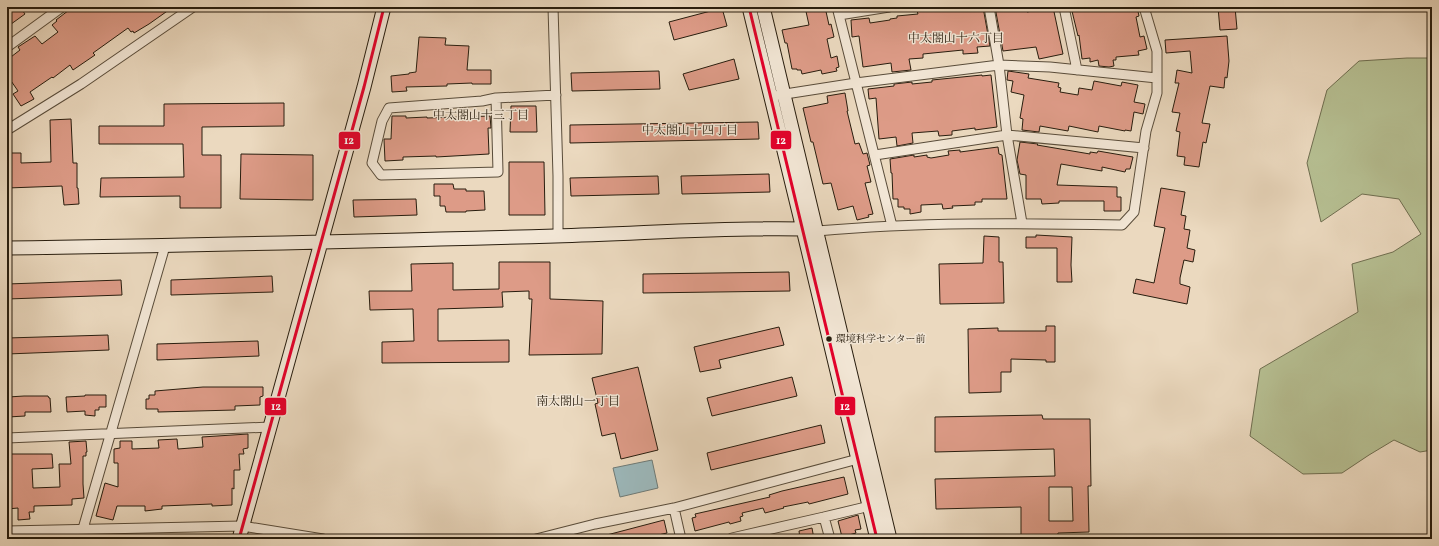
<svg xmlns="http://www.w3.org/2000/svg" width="1439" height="546" viewBox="0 0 1439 546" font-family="Vollkorn,'Noto Serif JP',serif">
<rect width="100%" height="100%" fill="#ebd9bf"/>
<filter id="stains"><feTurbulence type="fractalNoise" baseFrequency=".005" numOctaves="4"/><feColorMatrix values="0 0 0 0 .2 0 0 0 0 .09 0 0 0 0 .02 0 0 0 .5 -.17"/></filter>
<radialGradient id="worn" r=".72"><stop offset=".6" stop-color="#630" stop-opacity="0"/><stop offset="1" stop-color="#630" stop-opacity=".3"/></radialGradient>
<path fill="#b6bf92" stroke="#6f6e50" d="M 1407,58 L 1432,58 L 1432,450 L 1420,452 L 1394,440 L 1369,455 L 1342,473 L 1303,474 L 1250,436 L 1260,369 L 1358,312 L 1352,264 L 1393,252 L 1421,234 L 1399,199 L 1362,194 L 1321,222 L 1307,163 L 1327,90 L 1359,61 Z
M 224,536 L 223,539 L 93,539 L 96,537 Z"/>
<path fill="#9cb8bb" stroke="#6e7a76" d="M 652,460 L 658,488 L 620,497 L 613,468 Z"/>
<path fill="#dd9b87" stroke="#281d0e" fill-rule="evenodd" d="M 7,7 L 20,7 L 25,14 L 7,27 Z
M 73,7 L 173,7 L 149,24 L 134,33 L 133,31 L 131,32 L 128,28 L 93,53 L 95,55 L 73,70 L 70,65 L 53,78 L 52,77 L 30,92 L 34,99 L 21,106 L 13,94 L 18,91 L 7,75 L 7,60 L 20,50 L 18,47 L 35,36 L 42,44 L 58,32 L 52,25 L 57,21 L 56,20 Z
M 805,7 L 825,7 L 829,25 L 831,24 L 834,37 L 827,39 L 831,58 L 837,56 L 839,67 L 836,68 L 837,71 L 822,74 L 821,70 L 802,74 L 801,70 L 797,70 L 797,69 L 792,69 L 787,43 L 785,43 L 782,30 L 809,25 Z
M 938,7 L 983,7 L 990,46 L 977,47 L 978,53 L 963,54 L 963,50 L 923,54 L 923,58 L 909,59 L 911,70 L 892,72 L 891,63 L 863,67 L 859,36 L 852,37 L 851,20 L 869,18 L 870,23 L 890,20 L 890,19 L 897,18 L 897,16 L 918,14 L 917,11 L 938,9 Z
M 995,7 L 1022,7 L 1022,9 L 1026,9 L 1027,12 L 1053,7 L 1063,54 L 1039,59 L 1036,47 L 1003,51 Z
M 1071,7 L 1137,7 L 1139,16 L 1136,17 L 1140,37 L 1144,36 L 1147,49 L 1138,51 L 1139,55 L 1116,57 L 1116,60 L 1113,60 L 1114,66 L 1109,67 L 1099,66 L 1098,60 L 1090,62 L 1090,58 L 1082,59 L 1079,35 L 1078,36 Z
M 1218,7 L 1235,7 L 1237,29 L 1220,30 Z
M 722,8 L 727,26 L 674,40 L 669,22 Z
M 1227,36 L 1229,61 L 1227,78 L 1225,77 L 1224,88 L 1210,86 L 1202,123 L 1210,124 L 1206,143 L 1203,142 L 1199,167 L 1184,165 L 1185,157 L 1177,156 L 1180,132 L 1176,131 L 1180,113 L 1172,112 L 1179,83 L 1175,83 L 1177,70 L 1192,73 L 1190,51 L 1166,53 L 1165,40 Z
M 419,37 L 446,38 L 445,45 L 469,46 L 467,70 L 491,70 L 491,84 L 472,84 L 472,83 L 447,84 L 447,86 L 406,87 L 407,91 L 392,92 L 391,76 L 409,74 L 409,73 L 416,72 Z
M 734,59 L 739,79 L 689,90 L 683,74 Z
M 659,71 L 660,89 L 572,91 L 571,73 Z
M 1008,71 L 1029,74 L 1028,78 L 1059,83 L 1058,87 L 1061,88 L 1060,92 L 1078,95 L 1079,88 L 1092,90 L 1094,81 L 1121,86 L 1122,82 L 1138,85 L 1134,102 L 1145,104 L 1143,114 L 1134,112 L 1131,131 L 1125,130 L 1125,131 L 1099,126 L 1098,132 L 1069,126 L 1068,131 L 1040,126 L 1039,132 L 1022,130 L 1023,119 L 1020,118 L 1024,95 L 1011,92 L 1013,81 L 1007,80 Z
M 982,75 L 982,76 L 991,75 L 997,127 L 975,130 L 975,128 L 952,131 L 952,135 L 939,136 L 938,131 L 912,133 L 913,143 L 897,146 L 896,137 L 879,139 L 876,98 L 869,99 L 868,89 L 894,86 L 894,84 L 912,82 L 912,84 L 932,82 L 932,80 Z
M 845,93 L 848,111 L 847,111 L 855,144 L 859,143 L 863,154 L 867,153 L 870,165 L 867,166 L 871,182 L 865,183 L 873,214 L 868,215 L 869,217 L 857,220 L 853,206 L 838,210 L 831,183 L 823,184 L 813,142 L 811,142 L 803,108 L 828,103 L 827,96 Z
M 284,103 L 284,126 L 202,127 L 202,155 L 221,155 L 221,208 L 180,208 L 180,196 L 100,197 L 101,178 L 184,177 L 183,144 L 99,144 L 99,126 L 164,126 L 164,104 Z
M 511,106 L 536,106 L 537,132 L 510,132 Z
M 392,116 L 406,116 L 406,118 L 427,117 L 427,118 L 490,116 L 491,128 L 488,128 L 489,154 L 436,157 L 436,156 L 403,157 L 403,160 L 385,161 L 384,139 L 391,139 Z
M 71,119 L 73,163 L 77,163 L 77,188 L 78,188 L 79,204 L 64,205 L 62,186 L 7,188 L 7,163 L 11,163 L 11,153 L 21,153 L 21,163 L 51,162 L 50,120 Z
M 758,122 L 759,139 L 570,143 L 570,125 Z
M 1020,142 L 1038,144 L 1037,145 L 1090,154 L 1090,152 L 1097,153 L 1098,151 L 1133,157 L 1130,169 L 1126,169 L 1125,172 L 1102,167 L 1102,171 L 1061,164 L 1057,185 L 1117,187 L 1117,197 L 1121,197 L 1121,211 L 1104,211 L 1104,201 L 1059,201 L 1059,203 L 1042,204 L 1041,199 L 1026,199 L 1026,175 L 1020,174 L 1017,160 Z
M 998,147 L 999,154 L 1002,155 L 1007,199 L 982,199 L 982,202 L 975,202 L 975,205 L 952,206 L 953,208 L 943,209 L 942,204 L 921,205 L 921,212 L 910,214 L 910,209 L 904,209 L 904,207 L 898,207 L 898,199 L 893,199 L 892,173 L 891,173 L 890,159 L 914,155 L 914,157 L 927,155 L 927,157 L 931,158 L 949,155 L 948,151 L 960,150 L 960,152 Z
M 241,154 L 313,155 L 313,200 L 240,199 Z
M 509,162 L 544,162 L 545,215 L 509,215 Z
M 769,174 L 770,192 L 682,194 L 681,176 Z
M 658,176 L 659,194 L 571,196 L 570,178 Z
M 434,184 L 453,184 L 454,189 L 466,189 L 466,191 L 484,191 L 485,210 L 466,211 L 466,212 L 446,212 L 445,206 L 440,206 L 440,196 L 434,196 Z
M 1161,188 L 1185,192 L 1181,215 L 1186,216 L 1184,229 L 1190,230 L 1187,248 L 1195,250 L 1193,262 L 1184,260 L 1180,278 L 1180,284 L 1190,287 L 1187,304 L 1133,293 L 1136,279 L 1154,283 L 1165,228 L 1154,226 Z
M 416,199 L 417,215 L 354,217 L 353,200 Z
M 1036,235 L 1072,237 L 1071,265 L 1072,282 L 1057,282 L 1057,248 L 1026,248 L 1026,237 L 1036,237 Z
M 984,236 L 999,237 L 999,262 L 1003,262 L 1004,303 L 940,304 L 939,264 L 983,263 Z
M 499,262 L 550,262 L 550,299 L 603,301 L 602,354 L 529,355 L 532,299 L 529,299 L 529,291 L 502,292 L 503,307 L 438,309 L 438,341 L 509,340 L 509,362 L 382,363 L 382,342 L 414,341 L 413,309 L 370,310 L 369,291 L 412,291 L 411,264 L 453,263 L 453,290 L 499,289 Z
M 789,272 L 790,291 L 643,293 L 643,274 Z
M 272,276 L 273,292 L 171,295 L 171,280 Z
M 121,280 L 122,295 L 7,299 L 7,284 Z
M 1046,326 L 1055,326 L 1055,362 L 1046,362 L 1046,360 L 1011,359 L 1011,372 L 1001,372 L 1001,392 L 969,393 L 968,329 L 998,328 L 998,331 L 1046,331 Z
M 779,327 L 784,345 L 719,360 L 721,368 L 700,372 L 694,347 Z
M 108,335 L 109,350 L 7,354 L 7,338 Z
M 258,341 L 259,356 L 157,360 L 157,344 Z
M 638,367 L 658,450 L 621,459 L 615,433 L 602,436 L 595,404 L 598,403 L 592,378 Z
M 792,377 L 797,396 L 712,416 L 707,398 Z
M 203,387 L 263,387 L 263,396 L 260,397 L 260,405 L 235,406 L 235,410 L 158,412 L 158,409 L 146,409 L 146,399 L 149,399 L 149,395 L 155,395 L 155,391 Z
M 85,395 L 106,395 L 106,407 L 99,407 L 99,410 L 95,410 L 95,416 L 85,415 L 85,411 L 67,412 L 66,397 L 85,396 Z
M 24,396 L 48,396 L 49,398 L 50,398 L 51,412 L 25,412 L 25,416 L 8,417 L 8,397 Z
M 1042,415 L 1043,419 L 1090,419 L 1091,486 L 1088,486 L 1089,532 L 1058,533 L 1057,539 L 1021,539 L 1021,507 L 936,509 L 935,479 L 1055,476 L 1054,449 L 935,452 L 935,417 ZM 1049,487 L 1072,487 L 1073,521 L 1049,521 Z
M 821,425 L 825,443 L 711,470 L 707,453 Z
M 248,434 L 248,448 L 243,449 L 244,454 L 239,454 L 240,470 L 234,470 L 234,489 L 232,488 L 232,505 L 212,506 L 212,504 L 162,506 L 162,509 L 145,511 L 145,506 L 117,506 L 113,520 L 96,516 L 105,483 L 118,487 L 118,463 L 114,463 L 114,449 L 120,448 L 120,441 L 132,441 L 132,449 L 159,448 L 158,440 L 177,439 L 178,449 L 203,447 L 202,437 Z
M 86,441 L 87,452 L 86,452 L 86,456 L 83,456 L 83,484 L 84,498 L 72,499 L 72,505 L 34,506 L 34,512 L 29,512 L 30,519 L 18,520 L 18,508 L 7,509 L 7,454 L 52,454 L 53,468 L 32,469 L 33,488 L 60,487 L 59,464 L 71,464 L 69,442 Z
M 844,477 L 848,494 L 809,504 L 808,502 L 783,507 L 784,508 L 765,513 L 763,508 L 742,513 L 743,516 L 740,517 L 741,521 L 730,524 L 729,522 L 695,531 L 692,518 L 696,517 L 695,514 L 770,497 L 769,495 L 782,491 Z
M 858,515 L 861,529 L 855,530 L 856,533 L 842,537 L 838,521 Z
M 664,520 L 667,533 L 654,536 L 654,538 L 647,539 L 603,539 L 603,536 Z
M 812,528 L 814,539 L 800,539 L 799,531 Z"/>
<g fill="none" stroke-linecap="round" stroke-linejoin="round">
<defs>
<path id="street" d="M 553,7 L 558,176 L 558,236
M 837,7 L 892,226
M 989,7 L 999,65 L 1007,135 L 1022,223
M 1064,7 L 1077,70
M 839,15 L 889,7
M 7,47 L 62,7
M 779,95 L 856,83 L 999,65 L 1050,67 L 1157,78
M 496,98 L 498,172 L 381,175 L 372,163 L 382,121 L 389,108 L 482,101 L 496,98 L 556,95
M 7,130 L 81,84 L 193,7
M 875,155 L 1007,135 L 1144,148
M 812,230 L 817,231 C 918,222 1021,223 1122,225 L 1134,212 L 1146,131 L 1157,93 L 1157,51 L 1144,7
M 7,438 L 270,427
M 674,508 L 681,539
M 7,531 L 242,526 L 323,539
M 80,539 L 165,246
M 536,539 L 595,524 L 674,508 L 858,459
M 732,539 L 732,538 L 824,517
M 830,539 L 824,517 L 870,506"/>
<path id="secondary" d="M 749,7 L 803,229 L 877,539
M 763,7 L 890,539
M 7,248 C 190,246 373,241 555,236 C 638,234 721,227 803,229
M 239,539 L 364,87 L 384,7"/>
</defs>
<use href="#street" stroke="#594c3a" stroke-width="11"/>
<use href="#secondary" stroke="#281d0e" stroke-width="15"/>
<use href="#street" stroke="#f2e6d5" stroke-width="9"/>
<use href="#secondary" stroke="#f2e6d5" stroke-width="13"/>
<defs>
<path id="bus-1" d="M 749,7 L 877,539
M 239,539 L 364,87 L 384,7"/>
</defs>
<use href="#bus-1" stroke="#f2e6d5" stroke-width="6"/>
<use href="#bus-1" stroke="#e4002b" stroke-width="3"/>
</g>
<circle fill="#281d0e" stroke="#f2e6d5" stroke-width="1.5" cx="829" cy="339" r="3.5"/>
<g text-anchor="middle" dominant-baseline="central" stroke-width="3" stroke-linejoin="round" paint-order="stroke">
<g font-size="10" fill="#281d0e" stroke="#f2e6d5" text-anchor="start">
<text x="836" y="339">環境科学センター前</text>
</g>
<g font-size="12" fill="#281d0e" stroke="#f2e6d5">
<text x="956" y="39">中太閤山十六丁目</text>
<text x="481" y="116">中太閤山十三丁目</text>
<text x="690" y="131">中太閤山十四丁目</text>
<text x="578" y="402">南太閤山一丁目</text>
</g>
</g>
<g stroke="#f2e6d5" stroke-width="1.5">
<rect x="770" y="130" width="22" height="20" rx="4" fill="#e4002b"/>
<rect x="338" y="131" width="23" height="19" rx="4" fill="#e4002b"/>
<rect x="834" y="396" width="22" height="20" rx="4" fill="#e4002b"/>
<rect x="264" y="397" width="23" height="19" rx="4" fill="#e4002b"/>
</g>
<g font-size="11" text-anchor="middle" font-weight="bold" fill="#fff">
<text x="781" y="144">12</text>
<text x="349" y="144">12</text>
<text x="845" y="410">12</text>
<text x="276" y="410">12</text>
</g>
<rect width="1439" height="546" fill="none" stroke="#ebd9bf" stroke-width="24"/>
<rect x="8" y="8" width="1423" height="530" fill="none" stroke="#281d0e" stroke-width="2"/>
<rect x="12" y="12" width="1415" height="522" fill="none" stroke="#281d0e"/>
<rect width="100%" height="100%" filter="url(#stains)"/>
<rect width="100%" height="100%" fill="url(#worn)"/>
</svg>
